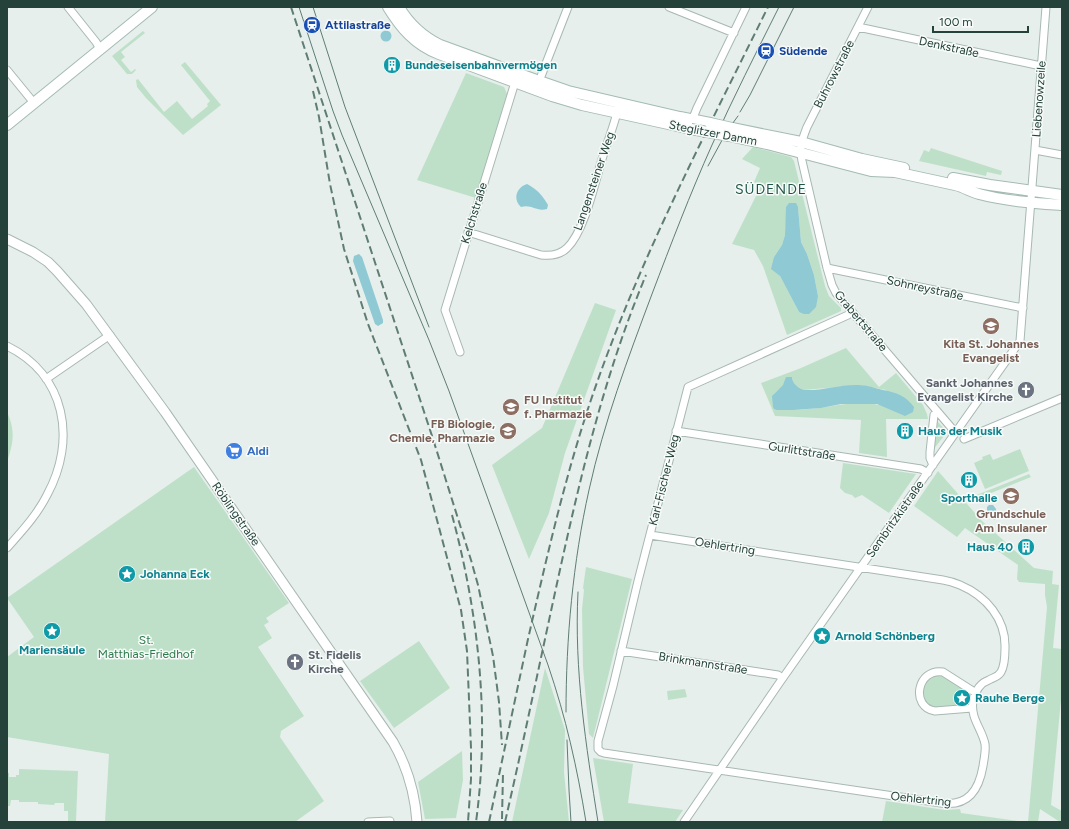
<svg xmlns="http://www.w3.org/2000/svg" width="1069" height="829" viewBox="0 0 1069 829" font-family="Figtree,sans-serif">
<rect width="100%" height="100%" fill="#e6efeb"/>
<path fill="#bfe0c8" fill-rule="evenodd" d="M 143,31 L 145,33 L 121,52 L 125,57 L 121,60 L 131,72 L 135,69 L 136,70 L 132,74 L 127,74 L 112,56 Z
M 185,62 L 221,105 L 183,135 L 146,98 L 137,87 L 136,80 L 138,79 L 164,112 L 177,101 L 192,119 L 208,106 L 207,104 L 210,101 L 181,65 Z
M 466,73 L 504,87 L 508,96 L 476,198 L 417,180 Z
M 753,147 L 791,157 L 794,161 L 825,286 L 829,296 L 841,308 L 841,311 L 839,312 L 787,335 L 763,266 L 754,250 L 732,244 L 761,186 L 754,182 L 760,168 L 742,159 ZM 787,207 L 798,207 L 801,242 L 807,254 L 814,275 L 818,296 L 799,312 L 780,276 L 774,257 L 782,245 L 785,235 Z
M 931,148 L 934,149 L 1002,171 L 1001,175 L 987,172 L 986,176 L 919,161 L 924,150 L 929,152 Z
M 595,303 L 616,310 L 565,453 L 549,513 L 529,559 L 492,465 L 542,428 Z
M 846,348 L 879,387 L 896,373 L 923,405 L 927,414 L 928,419 L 886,419 L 887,457 L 859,453 L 861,420 L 775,416 L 761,383 L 801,368 ZM 792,377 C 792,384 799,388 804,390 L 860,385 L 886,390 L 879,405 C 864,400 837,405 820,408 C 808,409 795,410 783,410 L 774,394 Z
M 7,412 C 16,431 13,444 7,462 Z
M 937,421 L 947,432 L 933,450 L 934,446 Z
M 1020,449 L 1029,471 L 985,489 L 974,463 L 983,459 L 982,457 L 990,454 L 993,460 Z
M 843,463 L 916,474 L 889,513 L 862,495 L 855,498 L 852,495 L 845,493 L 840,488 Z
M 194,467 L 289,603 L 266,618 L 269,622 L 264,625 L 272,638 L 258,647 L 304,716 L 281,731 L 280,737 L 324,801 L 295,822 L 105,822 L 109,754 L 7,737 L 7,657 L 34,637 L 7,598 Z
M 938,471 L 982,521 L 1034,568 L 1053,571 L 1052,584 L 1059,585 L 1053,648 L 1062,649 L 1062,689 L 1051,805 L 1062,811 L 1062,822 L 1060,822 L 1040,809 L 1038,822 L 1028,822 L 1047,607 L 1045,595 L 1045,584 L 1019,582 L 1017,579 L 1018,565 L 965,528 L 957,537 L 914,506 Z
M 1029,474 L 1031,477 L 971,501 L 969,498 Z
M 586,567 L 632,579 L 593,738 L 589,734 L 583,667 L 582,609 L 584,590 L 583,588 Z
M 419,641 L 450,688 L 394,728 L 360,681 Z
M 545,668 L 565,730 L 564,772 L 569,822 L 512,822 Z
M 937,675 L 945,677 L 970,693 L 967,705 L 936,709 L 927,706 C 925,703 923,700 922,697 C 920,686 927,677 937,675 Z
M 685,689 L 687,697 L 668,700 L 667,691 Z
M 462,751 L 463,780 L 456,818 L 425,819 L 418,782 Z
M 593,758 L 633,764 L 628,803 L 683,810 L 675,822 L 604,822 Z
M 19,769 L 78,771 L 76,821 L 68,821 L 68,811 L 64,811 L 64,803 L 55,803 L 54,805 L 38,804 L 38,802 L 19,802 L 19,800 L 11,800 L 10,806 L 7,806 L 7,773 L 9,773 L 9,777 L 16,777 L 16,775 L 19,775 Z
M 886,801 L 945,810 L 960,809 L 961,813 L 1025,822 L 882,822 Z"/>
<path fill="#8ec9d4" d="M380.5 36a5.5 5.5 0 1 1 11 0a5.5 5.5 0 1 1-11 0Z
M 527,184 C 537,189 543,196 548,205 L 547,209 C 536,212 532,204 521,207 C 512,199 517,187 527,184 Z
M 789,203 L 796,203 L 798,207 L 801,242 L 807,254 L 814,275 L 818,296 L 816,307 L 809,314 L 804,314 L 799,312 L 780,276 L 771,269 L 774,257 L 782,245 L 785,235 L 786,207 Z
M 359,254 L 362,257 L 383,320 L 383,323 L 378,326 L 375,324 L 353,261 L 354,256 Z
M 786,377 L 792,377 C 792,383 798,388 804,390 C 822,391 841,384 859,385 C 867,385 875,388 883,390 C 897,393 905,395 914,407 L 913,412 L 905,416 L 877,404 L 841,404 L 821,408 L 793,410 L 777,410 L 774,409 L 773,407 L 772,396 L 783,385 Z
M 989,505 L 993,505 L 996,509 L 997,517 L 995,520 L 991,518 L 987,514 L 987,507 Z"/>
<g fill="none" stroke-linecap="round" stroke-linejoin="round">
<defs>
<path id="minor" d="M 68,7 L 96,42 L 100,49
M 669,7 L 734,33
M 868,7 L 807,127 C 802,140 799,147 802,161 L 827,268 L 832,285 L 836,293 L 955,432
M 858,27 L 1041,66
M 7,70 L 34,103
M 538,84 L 568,7
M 691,123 L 697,108 L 746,7
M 1035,150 L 1062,155
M 468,232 L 541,255 C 550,256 560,255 567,248 C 585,231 595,181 603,156 C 608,141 614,125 618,109
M 827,268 L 1023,308
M 7,346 C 66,375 77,440 47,495 C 37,515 22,531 7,548
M 460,352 L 445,310 L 516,79
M 46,379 L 110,335
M 676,431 L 921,469 L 928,473
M 964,439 L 1062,398
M 933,465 L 930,458 L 930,452 L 934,415
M 650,535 L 943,580 C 949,581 955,583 960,585 C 986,596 1006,619 1005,648 C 1005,656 1005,665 1001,672 C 998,677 994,677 989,680 C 980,683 975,692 973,701 C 970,718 982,729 985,744 C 986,751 984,759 983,766 C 979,790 968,807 941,803 L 604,753 L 601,752 L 598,749 L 598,741 L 613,686 L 638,581 L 688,387 L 848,315 L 852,312
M 621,651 L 778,675 L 783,678
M 972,708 L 935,711 C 910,707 917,668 943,672 L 976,693
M 368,822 L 390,821
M 684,822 L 780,682 L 1020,341 L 1046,7"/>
<path id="tertiary" d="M 7,239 L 33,252 L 48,262 L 57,271 L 86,304 L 165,412 L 393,742 C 407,766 415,794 417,822"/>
<path id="secondary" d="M 388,7 C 401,28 415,45 439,54 L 552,96 L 582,105 L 691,129
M 399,7 C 409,24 422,36 440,45 L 539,81 L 568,91 L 680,117 L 710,123
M 7,125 L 152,7
M 732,128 L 801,142 L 862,159 L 904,168
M 729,136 L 767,144 L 871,171 L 895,172 L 955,185 C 964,187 971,192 979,194 C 1005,201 1035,203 1062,205
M 953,178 L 990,185 L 1062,195"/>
</defs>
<use href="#minor" stroke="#a8b8b2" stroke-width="9"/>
<use href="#tertiary" stroke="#a8b8b2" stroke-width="11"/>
<use href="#secondary" stroke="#a4bbb3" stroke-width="12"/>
<use href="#minor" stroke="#fff" stroke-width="7"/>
<use href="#tertiary" stroke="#fff" stroke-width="9"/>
<use href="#secondary" stroke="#fff" stroke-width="10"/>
<path stroke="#5f7d75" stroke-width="1" d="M 299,7 L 333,111 L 342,135 L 429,340 L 449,391 L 548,665 C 566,718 577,767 586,822
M 313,7 L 345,107 L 429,327
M 740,112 L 750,95 L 794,7
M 708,166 L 727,131 L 738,116
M 578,592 C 574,671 586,745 598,822
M 566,712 C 566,638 573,562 589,490 C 604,422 628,358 652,294 C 671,244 690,194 712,145 C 733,98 756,53 779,7
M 567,740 L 569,790 L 571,822"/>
<path stroke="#5f7d75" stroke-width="2" stroke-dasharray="8 4" stroke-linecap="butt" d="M 291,7 L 433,439 L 471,560 L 478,585 L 493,656 L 499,702 L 502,745
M 313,91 L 319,117 L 330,184 L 344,249 L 368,324 L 421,460 L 461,610 L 467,651 L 471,748 L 471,779 L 468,822
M 452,515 C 479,615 490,719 476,822
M 502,819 L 503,773
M 489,822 C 502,761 515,700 528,639 C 547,556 566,472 594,391 C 640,258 706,133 768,7
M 505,822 C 523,744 539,666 556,588 C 579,482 604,375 646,275"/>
<defs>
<path id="secondary-bridge" d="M 710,123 L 732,128
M 691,129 L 729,136"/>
</defs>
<use href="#secondary-bridge" stroke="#a4bbb3" stroke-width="12" stroke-linecap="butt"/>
<use href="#secondary-bridge" stroke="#fff" stroke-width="10"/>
</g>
<defs>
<symbol id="station-disc" viewBox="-11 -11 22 22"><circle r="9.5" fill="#1a4fb4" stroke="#f7fbf9"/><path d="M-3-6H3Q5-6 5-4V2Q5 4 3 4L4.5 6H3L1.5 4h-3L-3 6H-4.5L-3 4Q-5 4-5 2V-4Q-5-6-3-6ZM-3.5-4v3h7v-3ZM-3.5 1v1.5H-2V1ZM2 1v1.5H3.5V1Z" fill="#fff"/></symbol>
<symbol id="building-disc" viewBox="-11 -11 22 22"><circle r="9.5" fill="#0f9aa8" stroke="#f7fbf9"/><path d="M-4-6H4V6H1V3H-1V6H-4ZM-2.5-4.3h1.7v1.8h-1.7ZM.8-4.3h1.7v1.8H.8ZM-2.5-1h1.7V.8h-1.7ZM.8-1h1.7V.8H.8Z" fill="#fff"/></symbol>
<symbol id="school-disc" viewBox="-11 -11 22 22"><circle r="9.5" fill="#8d6e63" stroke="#f7fbf9"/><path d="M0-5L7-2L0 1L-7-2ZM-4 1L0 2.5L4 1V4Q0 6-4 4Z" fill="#fff"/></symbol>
<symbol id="church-disc" viewBox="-11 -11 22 22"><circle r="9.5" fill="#6b7280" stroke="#f7fbf9"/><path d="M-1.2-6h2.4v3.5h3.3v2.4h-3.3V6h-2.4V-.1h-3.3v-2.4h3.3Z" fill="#fff"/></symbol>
<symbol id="university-disc" viewBox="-11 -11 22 22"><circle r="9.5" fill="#8d6e63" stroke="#f7fbf9"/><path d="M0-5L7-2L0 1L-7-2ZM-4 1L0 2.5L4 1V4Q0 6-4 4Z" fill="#fff"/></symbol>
<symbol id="supermarket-disc" viewBox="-11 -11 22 22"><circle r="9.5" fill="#3f7fe0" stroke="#f7fbf9"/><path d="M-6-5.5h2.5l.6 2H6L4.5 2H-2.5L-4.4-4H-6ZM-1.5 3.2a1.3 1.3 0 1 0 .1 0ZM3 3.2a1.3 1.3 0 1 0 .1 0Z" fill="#fff"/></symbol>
<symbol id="sight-disc" viewBox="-11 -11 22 22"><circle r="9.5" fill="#0f9aa8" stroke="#f7fbf9"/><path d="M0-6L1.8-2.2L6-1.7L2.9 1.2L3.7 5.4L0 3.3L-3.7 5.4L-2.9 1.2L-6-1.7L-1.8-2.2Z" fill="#fff"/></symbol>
</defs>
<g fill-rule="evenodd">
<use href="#station-disc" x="302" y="15" width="20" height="20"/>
<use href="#station-disc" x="756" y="41" width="20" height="20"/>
<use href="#building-disc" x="382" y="55" width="20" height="20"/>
<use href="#school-disc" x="981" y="316" width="20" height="20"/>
<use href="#church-disc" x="1016" y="380" width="20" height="20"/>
<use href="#university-disc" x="501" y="397" width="20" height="20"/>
<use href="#university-disc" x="498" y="421" width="20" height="20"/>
<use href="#building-disc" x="895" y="421" width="20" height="20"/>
<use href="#supermarket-disc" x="224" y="441" width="20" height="20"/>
<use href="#building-disc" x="959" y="470" width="20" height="20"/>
<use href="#school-disc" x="1001" y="486" width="20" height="20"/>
<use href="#building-disc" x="1016" y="537" width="20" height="20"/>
<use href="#sight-disc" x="117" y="564" width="20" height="20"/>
<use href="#sight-disc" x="42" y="621" width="20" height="20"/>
<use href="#sight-disc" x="812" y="626" width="20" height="20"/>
<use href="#church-disc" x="285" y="652" width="20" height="20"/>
<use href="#sight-disc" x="952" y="688" width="20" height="20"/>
</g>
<g text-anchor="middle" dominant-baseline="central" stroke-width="3" stroke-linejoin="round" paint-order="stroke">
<g font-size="12" font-weight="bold" fill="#164399" stroke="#f7fbf9" text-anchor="start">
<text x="325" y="25">Attilastraße</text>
<text x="779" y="51">Südende</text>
</g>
<g font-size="12" fill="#24423a" stroke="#f7fbf9">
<text transform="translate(949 47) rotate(12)">Denkstraße</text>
<text transform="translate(834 74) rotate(-63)">Buhrowstraße</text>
<text transform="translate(1039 99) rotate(-86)">Liebenowzeile</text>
<text transform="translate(713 133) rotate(11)">Steglitzer Damm</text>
<text transform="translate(594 181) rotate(-71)">Langensteiner Weg</text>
<text transform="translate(474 213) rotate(-73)">Kelchstraße</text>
<text transform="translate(925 288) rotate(12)">Sohnreystraße</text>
<text transform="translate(861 321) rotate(50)">Grabertstraße</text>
<text transform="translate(802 451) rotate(9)">Gurlittstraße</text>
<text transform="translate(664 480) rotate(-76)">Karl-Fischer-Weg</text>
<text transform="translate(236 514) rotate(55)">Röblingstraße</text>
<text transform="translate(895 519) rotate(-55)">Sembritzkistraße</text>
<text transform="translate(725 546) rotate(9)">Oehlertring</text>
<text transform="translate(703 663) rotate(9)">Brinkmannstraße</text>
<text transform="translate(921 799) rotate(6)">Oehlertring</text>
</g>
<g font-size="12" font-weight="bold" fill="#0d838f" stroke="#f7fbf9" text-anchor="start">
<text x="405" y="65">Bundeseisenbahnvermögen</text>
<text x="918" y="431">Haus der Musik</text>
<text x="969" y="498" text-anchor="middle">Sporthalle</text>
<text x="1013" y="547" text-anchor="end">Haus 40</text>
<text x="140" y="574">Johanna Eck</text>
<text x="835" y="636">Arnold Schönberg</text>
<text x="52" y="650" text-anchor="middle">Mariensäule</text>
<text x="975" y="698">Rauhe Berge</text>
</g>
<g font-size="12" font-weight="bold" fill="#785e54" stroke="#f7fbf9">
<text x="991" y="344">Kita St. Johannes<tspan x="991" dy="14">Evangelist</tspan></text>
<text x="524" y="400" text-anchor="start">FU Institut<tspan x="524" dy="14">f. Pharmazie</tspan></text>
<text x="495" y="424" text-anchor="end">FB Biologie,<tspan x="495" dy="14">Chemie, Pharmazie</tspan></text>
<text x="1011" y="514">Grundschule<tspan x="1011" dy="14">Am Insulaner</tspan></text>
</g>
<g font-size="12" font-weight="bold" fill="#5b616d" stroke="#f7fbf9" text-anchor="end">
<text x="1013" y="383">Sankt Johannes<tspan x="1013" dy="14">Evangelist Kirche</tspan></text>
<text x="308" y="655" text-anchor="start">St. Fidelis<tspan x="308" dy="14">Kirche</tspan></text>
</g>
<g font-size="12" font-weight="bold" fill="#366cbe" stroke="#f7fbf9" text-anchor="start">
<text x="247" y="451">Aldi</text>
</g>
<g font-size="12" fill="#2d7a4b" stroke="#f7fbf9">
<text x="146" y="640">St.<tspan x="146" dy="14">Matthias-Friedhof</tspan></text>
</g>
<g font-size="14" letter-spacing="1" fill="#1f5548" stroke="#f7fbf9">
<text x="771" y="189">SÜDENDE</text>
</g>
</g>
<rect width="1069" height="829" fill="none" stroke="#24423a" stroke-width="16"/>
<path d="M933 26v6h95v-6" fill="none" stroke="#24423a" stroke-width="2"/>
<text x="939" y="26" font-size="12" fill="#24423a" stroke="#f7fbf9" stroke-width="3" paint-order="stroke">100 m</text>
</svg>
